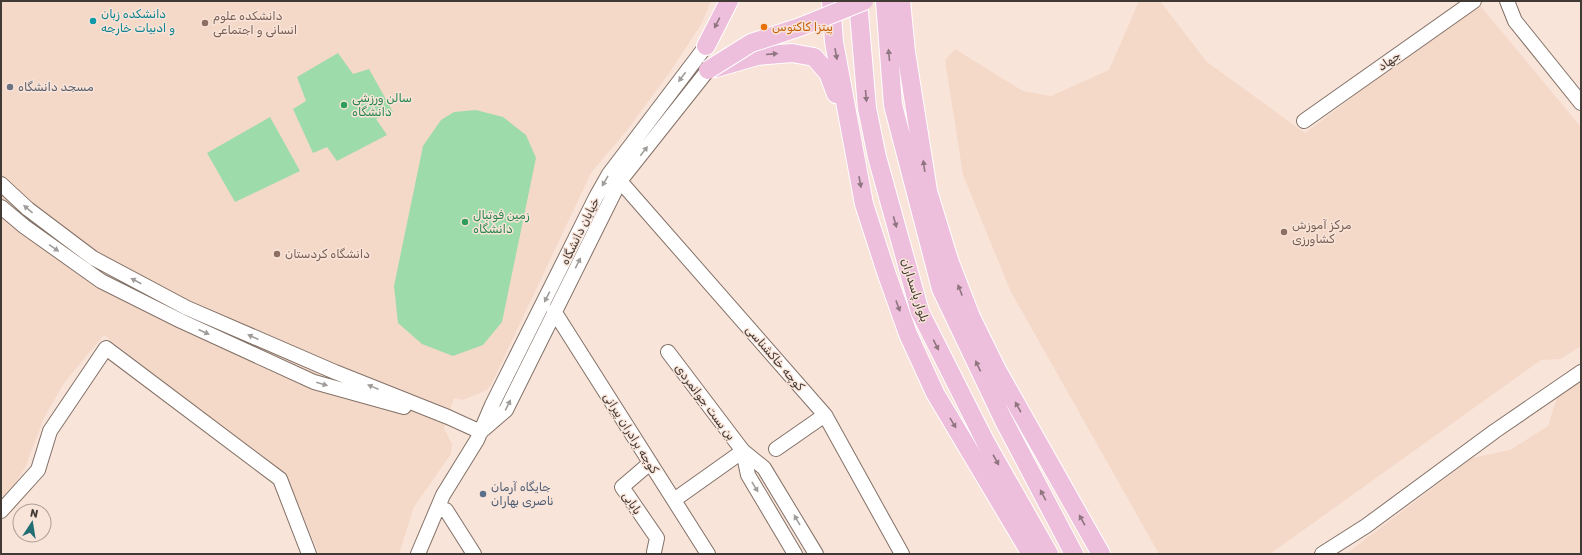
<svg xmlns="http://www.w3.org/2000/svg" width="1582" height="555" viewBox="0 0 1582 555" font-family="Rubik,Vazirmatn,sans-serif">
<rect width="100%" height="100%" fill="#f9e4d9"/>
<path fill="#f4d9c9" d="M 1,1 L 711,1 L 702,23 L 670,72 L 628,129 L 591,173 L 491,385 L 487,390 L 463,400 L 454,398 L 444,428 L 452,444 L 451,454 L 414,507 L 399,554 L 319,554 L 288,480 L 104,335 L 64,383 L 44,418 L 25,468 L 14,485 L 1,498 Z
M 1139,1 L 1160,1 L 1207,62 L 1305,133 L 1478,3 L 1581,127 L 1581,346 L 1561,359 L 1541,360 L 1270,554 L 1159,554 L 1010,290 L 963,175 L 945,60 L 955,49 L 1023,91 L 1051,96 L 1109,70 Z
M 1581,379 L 1581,554 L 1346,554 L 1472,458 L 1510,450 L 1548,426 L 1558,394 Z"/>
<path fill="#9edbaa" d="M 338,53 L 353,74 L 369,69 L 393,112 L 376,119 L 387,135 L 337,161 L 327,147 L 313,153 L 293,109 L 306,101 L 297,77 Z
M 476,110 L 503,117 L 526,135 L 536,158 L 502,322 L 483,345 L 453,356 L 422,344 L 398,323 L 394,286 L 423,146 L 441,120 L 454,112 Z
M 270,117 L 300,171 L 235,202 L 207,153 Z"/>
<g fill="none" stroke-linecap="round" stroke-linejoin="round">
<defs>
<path id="minor" d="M 1507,1 L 1515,21 L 1581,103
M 1304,121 L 1474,1
M 620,181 L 825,415 L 902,554
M 1,184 L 28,209 L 93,258 L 187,308 L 335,372 L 448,417 L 481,432
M 1,207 L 25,227 L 101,281 L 181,321 L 314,382 L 404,407
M 554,311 L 708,554
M 668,352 L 743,451 L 764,468 L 816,554
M 484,429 L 506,410 L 620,181 L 708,70
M 776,449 L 825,415
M 743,451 L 748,475 L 795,554
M 650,463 L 622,487 L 657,538 L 654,552
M 674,500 L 743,451
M 446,510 L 474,554
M 1,511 L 38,470 L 50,431 L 106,348 L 280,479 L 309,554
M 418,554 L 443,495 L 477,440 L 492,405 L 596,197 L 609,174 L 706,46
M 1322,554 L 1366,526 L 1495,431 L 1581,372"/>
<path id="major" d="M 831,1 L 834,42 L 864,204 L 886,272 L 908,334 L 935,393 L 1031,554
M 858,1 L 867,108 L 877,157 L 920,312 L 986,443 L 1049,554
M 885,1 L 893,105 L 941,289 L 1003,419 L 1074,554
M 901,1 L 906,52 L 928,191 L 949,260 L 971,317 L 997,370 L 1101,554
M 706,46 L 729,1
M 716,68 L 757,56 L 792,53 L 814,57 L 828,73 L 836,94"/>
</defs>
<use href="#minor" stroke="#837167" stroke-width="16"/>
<use href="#major" stroke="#fff" stroke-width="20"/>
<use href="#minor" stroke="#fff" stroke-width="14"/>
<use href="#major" stroke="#eebfdc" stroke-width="18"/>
<defs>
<path id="major-bridge" d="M 708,70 L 751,43 L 800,27 L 864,1"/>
</defs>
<use href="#major-bridge" stroke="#fff" stroke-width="20" stroke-linecap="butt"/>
<use href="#major-bridge" stroke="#eebfdc" stroke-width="18"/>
</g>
<defs><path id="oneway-solid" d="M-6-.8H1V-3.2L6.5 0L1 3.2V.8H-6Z"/></defs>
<g fill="#8f7580">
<use href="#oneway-solid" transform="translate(717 23) rotate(117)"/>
<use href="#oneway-solid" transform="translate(772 54) rotate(-5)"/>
<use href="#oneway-solid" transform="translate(836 54) rotate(80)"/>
<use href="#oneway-solid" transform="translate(889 55) rotate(-95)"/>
<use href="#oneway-solid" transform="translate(866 96) rotate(85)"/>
<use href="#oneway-solid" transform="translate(924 166) rotate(-98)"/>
<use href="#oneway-solid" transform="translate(860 182) rotate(80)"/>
<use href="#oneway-solid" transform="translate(895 222) rotate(74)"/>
<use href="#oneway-solid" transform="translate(960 290) rotate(-111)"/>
<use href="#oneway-solid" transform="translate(898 306) rotate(70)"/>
<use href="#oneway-solid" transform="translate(936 345) rotate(63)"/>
<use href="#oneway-solid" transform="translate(978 366) rotate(-115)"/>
<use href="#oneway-solid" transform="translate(1018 407) rotate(-119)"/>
<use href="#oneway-solid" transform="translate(953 423) rotate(59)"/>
<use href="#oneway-solid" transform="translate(996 460) rotate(61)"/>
<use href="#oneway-solid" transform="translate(1043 495) rotate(-118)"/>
<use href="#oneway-solid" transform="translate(1082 520) rotate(-119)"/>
</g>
<g fill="#a09c9a">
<use href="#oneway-solid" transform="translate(682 77) rotate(127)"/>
<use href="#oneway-solid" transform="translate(644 151) rotate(-52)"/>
<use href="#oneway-solid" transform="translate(605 181) rotate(120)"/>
<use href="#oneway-solid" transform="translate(28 209) rotate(-140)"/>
<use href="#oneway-solid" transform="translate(54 248) rotate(35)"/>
<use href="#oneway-solid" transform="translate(578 263) rotate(-63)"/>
<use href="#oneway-solid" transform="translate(136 281) rotate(-152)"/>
<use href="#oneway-solid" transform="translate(547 297) rotate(117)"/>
<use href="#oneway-solid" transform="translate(204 332) rotate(24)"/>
<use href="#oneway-solid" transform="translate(253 337) rotate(-156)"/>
<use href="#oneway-solid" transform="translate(322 384) rotate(16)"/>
<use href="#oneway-solid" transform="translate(373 387) rotate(-158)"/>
<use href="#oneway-solid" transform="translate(508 405) rotate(-63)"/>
<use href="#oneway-solid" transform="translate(755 487) rotate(59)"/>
<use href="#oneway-solid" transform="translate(797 520) rotate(-120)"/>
</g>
<circle fill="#0f9aa8" stroke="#f9e4d9" stroke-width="1.5" cx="93" cy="21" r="4"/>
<g fill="#8d6e63" stroke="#f9e4d9" stroke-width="1.5">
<circle cx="205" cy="23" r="4"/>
<circle cx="1284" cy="232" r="4"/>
<circle cx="277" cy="254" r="4"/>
</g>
<circle fill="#e8710a" stroke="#f9e4d9" stroke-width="1.5" cx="764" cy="27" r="4"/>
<circle fill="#6b7280" stroke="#f9e4d9" stroke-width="1.5" cx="10" cy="87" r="4"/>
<g fill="#2e9e5b" stroke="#f9e4d9" stroke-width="1.5">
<circle cx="344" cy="105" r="4"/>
<circle cx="465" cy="222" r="4"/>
</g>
<circle fill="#5c6f8a" stroke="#f9e4d9" stroke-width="1.5" cx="483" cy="494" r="4"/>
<g text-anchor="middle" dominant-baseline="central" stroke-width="3" stroke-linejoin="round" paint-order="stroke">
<g font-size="12" fill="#0d838f" stroke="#f9e4d9" text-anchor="start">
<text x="101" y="14">دانشکده زبان<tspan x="101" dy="14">و ادبیات خارجه</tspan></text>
</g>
<g font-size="12" fill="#785e54" stroke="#f9e4d9" text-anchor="start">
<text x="213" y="16">دانشکده علوم<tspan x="213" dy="14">انسانی و اجتماعی</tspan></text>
<text x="1292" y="225">مرکز آموزش<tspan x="1292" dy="14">کشاورزی</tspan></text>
<text x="285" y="254">دانشگاه کردستان</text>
</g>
<g font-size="12" fill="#c56008" stroke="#f9e4d9" text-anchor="start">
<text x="772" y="27">پیتزا کاکتوس</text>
</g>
<g font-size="12" fill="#413934" stroke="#f9e4d9">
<text transform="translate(1389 61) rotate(-35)">جهاد</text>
<text transform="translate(580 231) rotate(-64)">خیابان دانشگاه</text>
<text transform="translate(915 290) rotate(72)">بلوار پاسداران</text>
<text transform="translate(775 358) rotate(49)">کوچه خاکشناسی</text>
<text transform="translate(705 402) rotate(53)">بن بست جوانمردی</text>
<text transform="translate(631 433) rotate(58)">کوچه برادران پیرانی</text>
<text transform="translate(632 503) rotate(56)">بابایی</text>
</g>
<g font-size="12" fill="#5b616d" stroke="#f9e4d9" text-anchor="start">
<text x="18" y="87">مسجد دانشگاه</text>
</g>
<g font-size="12" fill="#27864d" stroke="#f9e4d9" text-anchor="start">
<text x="352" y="98">سالن ورزشی<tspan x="352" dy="14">دانشگاه</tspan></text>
<text x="473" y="215">زمین فوتبال<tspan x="473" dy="14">دانشگاه</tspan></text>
</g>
<g font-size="12" fill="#4e5e75" stroke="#f9e4d9" text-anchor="start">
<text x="491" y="487">جایگاه آرمان<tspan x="491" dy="14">ناصری بهاران</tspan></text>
</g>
</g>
<rect width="1582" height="555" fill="none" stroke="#413934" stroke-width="4"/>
<g transform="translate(32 523) rotate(12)"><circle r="19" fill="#f9e4d9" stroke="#afa097"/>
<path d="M0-3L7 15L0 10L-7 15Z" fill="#226e72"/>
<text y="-6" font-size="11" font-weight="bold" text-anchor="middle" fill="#413934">N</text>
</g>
</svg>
